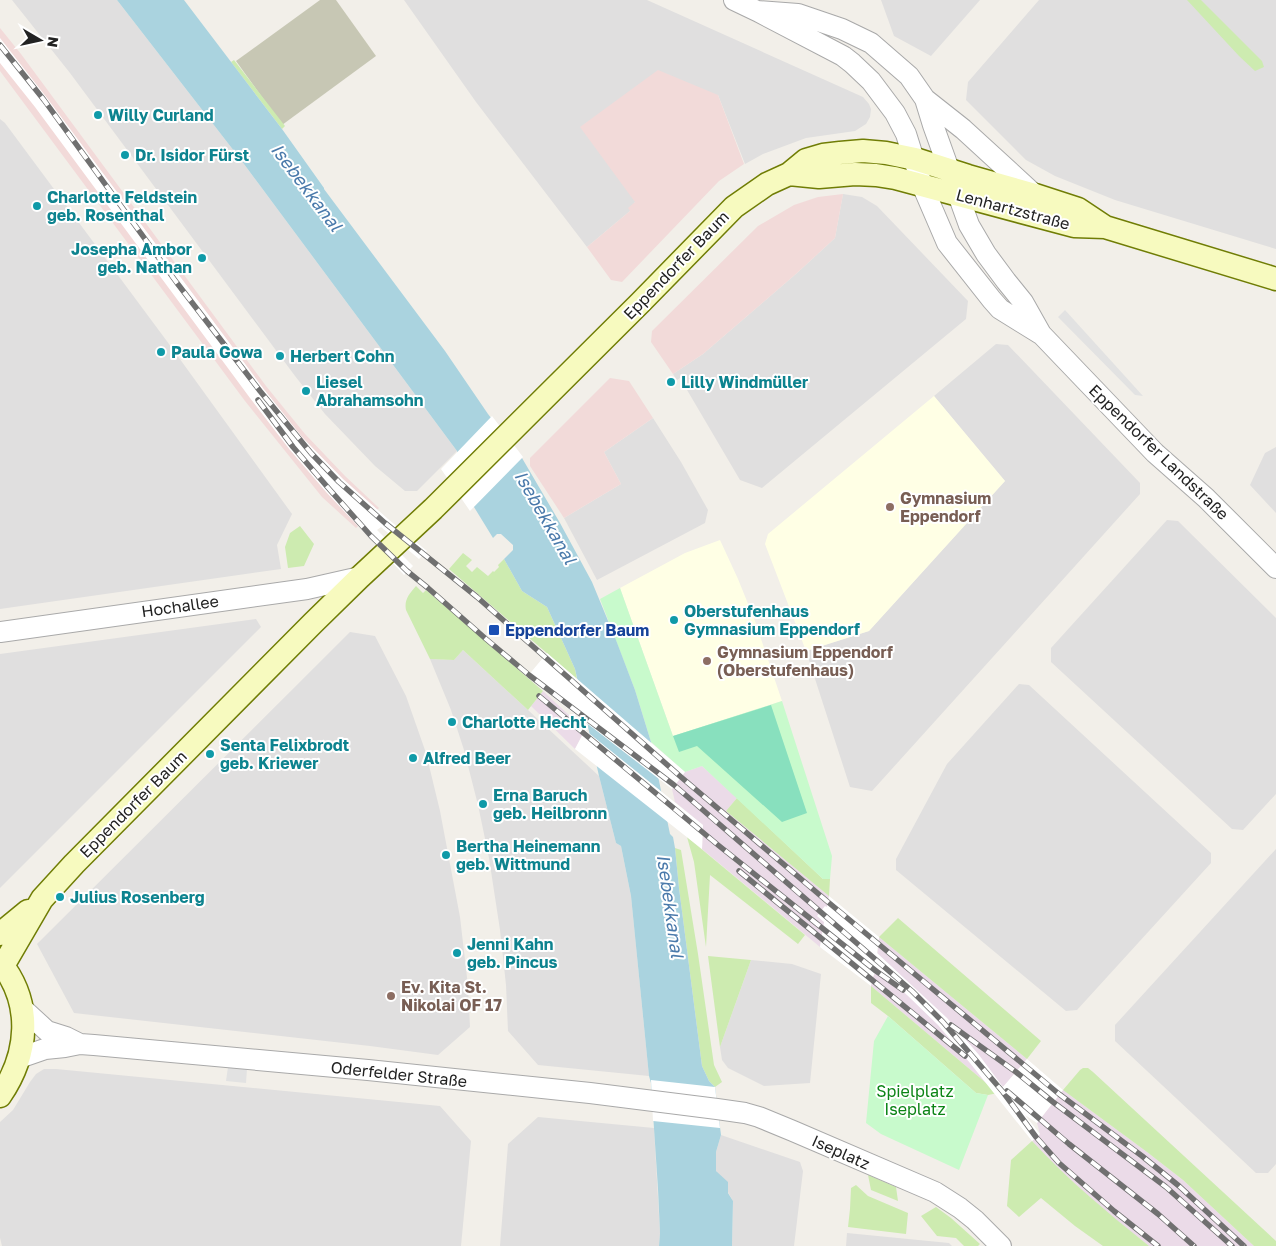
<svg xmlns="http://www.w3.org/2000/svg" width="1276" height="1246" viewBox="0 0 1276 1246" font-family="'Golos Text',sans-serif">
<rect width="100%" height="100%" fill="#f2efe9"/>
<path fill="#e0dfdf" d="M 12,0 L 117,0 L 241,160 L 457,451 L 417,491 L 405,491 L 375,466 L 325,414 L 295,376 L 70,73 Z
M 404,0 L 647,0 L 863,97 L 869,104 L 871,109 L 870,117 L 866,124 L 855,131 L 806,138 L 763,154 L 745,164 L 718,95 L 635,202 L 630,211 L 587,247 L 476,102 Z
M 881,0 L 980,0 L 931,56 L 894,36 Z
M 1039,0 L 1276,0 L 1276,249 L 1115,200 L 1055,176 L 1026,160 L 966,100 L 968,82 Z
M 0,119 L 5,123 L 169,344 L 292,514 L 277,545 L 281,569 L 0,609 Z
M 843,194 L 862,197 L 877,206 L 968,301 L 966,319 L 762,488 L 740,480 L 680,378 L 677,380 L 673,374 L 703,354 L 797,273 L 835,238 Z
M 996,344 L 1008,345 L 1140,483 L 1140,494 L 872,791 L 850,787 L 806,651 L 869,631 L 1005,481 L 934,396 Z
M 653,418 L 681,462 L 708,510 L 705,523 L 597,580 L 564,518 L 621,484 L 604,452 Z
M 1276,447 L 1276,513 L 1250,485 L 1265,453 Z
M 1167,520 L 1178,521 L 1276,618 L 1276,794 L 1243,830 L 1232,829 L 1051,662 L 1051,648 Z
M 256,619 L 261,627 L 0,888 L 0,654 Z
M 350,632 L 375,636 L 406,696 L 426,753 L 440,811 L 460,917 L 468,986 L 470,1027 L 438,1055 L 370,1046 L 74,1013 L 37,944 Z
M 463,650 L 528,710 L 599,776 L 616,843 L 621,846 L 631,896 L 649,1076 L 538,1065 L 508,1031 L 506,985 L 500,930 L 489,858 L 478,805 L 464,750 L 451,710 L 430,659 L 454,660 Z
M 1019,684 L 1029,685 L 1211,853 L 1211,863 L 1077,1010 L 1066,1011 L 896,870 L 896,859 L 947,764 Z
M 1276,849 L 1276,1164 L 1268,1173 L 1256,1173 L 1115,1041 L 1115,1025 Z
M 751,960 L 792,964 L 821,974 L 810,1083 L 764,1086 L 728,1068 L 722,1060 L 720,1047 Z
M 44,1069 L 56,1069 L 440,1106 L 471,1141 L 461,1246 L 2,1246 L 0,1238 L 0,1122 L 13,1110 L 30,1082 L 36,1074 Z
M 538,1117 L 654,1128 L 660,1233 L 659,1246 L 500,1246 L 508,1144 Z
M 721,1135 L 800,1162 L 803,1171 L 794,1246 L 732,1246 L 733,1201 L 716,1171 L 716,1152 Z
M 847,1233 L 949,1243 L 952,1246 L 846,1246 Z"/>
<path fill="#f2dad9" d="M 0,28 L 21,54 L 266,386 L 305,434 L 345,476 L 379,508 L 356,528 L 322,497 L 245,401 L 0,71 Z
M 658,70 L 718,95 L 744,164 L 719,181 L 622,282 L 611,280 L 587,247 L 630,211 L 628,208 L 635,202 L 580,127 Z
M 843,194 L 835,238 L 797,273 L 703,354 L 673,374 L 651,342 L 652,331 L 758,226 L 794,205 L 818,197 Z
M 610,378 L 629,381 L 653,418 L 604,452 L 621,484 L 564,518 L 530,466 L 530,458 Z"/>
<path fill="#ebdbe8" d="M 543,691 L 585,730 L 575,749 L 531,706 Z
M 702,766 L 737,798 L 726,811 L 829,896 L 820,947 L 702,849 L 703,825 L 675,802 L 672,789 L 685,772 Z
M 879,937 L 1027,1059 L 998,1093 L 871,986 L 872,979 L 876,971 Z
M 1063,1090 L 1147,1152 L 1183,1180 L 1254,1246 L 1149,1246 L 1111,1216 L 1055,1166 L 1032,1141 L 1040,1134 L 1037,1123 Z"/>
<path fill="#ffffe5" d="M 934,396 L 1005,481 L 869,631 L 806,651 L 765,544 L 768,534 Z
M 720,540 L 738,579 L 755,621 L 782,701 L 673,736 L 620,588 L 685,553 Z"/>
<path fill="#c7c7b4" d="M 320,0 L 336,0 L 376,56 L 282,125 L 236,61 Z"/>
<path fill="#cdebb0" d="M 1187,0 L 1201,0 L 1262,61 L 1264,67 L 1255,71 L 1239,56 Z
M 234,60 L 285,126 L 282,129 L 231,62 Z
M 300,526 L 314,544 L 304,566 L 288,568 L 285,547 L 290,533 Z
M 463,553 L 472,560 L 466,566 L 472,572 L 477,567 L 488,576 L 493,571 L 494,572 L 499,567 L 498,565 L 504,559 L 522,591 L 547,607 L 575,669 L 577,679 L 449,569 Z
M 416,586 L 423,593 L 426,590 L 543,691 L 528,710 L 463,650 L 454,660 L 430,659 L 406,610 C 404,600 409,594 416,586 Z
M 737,798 L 823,879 L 830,879 L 829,896 L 726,811 Z
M 687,837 L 805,935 L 798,944 L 710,875 L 706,947 L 694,862 Z
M 675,848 L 681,850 L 698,954 L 714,1065 L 722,1082 L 715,1087 L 709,1081 L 702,1066 L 679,888 Z
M 898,918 L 1041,1041 L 1027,1059 L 879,937 Z
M 708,956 L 751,960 L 720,1047 Z
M 871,986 L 998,1093 L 988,1095 L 976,1093 L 888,1016 L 871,1003 Z
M 1083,1068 L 1088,1068 L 1093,1072 L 1276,1241 L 1276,1246 L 1254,1246 L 1183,1180 L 1147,1152 L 1063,1090 L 1080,1070 Z
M 1032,1141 C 1068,1180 1108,1213 1149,1246 L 1103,1246 L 1075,1226 L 1041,1198 L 1019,1217 L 1007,1206 L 1011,1160 Z
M 868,1175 L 896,1187 L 898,1201 L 871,1190 Z
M 856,1185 L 868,1196 L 908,1213 L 906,1234 L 848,1227 L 850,1209 L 851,1188 Z
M 936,1207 L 951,1218 L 980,1244 L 978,1246 L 964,1246 L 956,1238 L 937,1236 L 921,1216 Z"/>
<path fill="#c8facc" d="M 620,588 L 673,736 L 782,701 L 832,856 L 830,879 L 823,879 L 702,766 L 685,772 L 651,742 L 635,690 L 600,599 Z
M 888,1016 L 976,1093 L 988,1095 L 959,1170 L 881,1134 L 866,1123 L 874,1041 Z"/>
<path fill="#88e0be" d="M 771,705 L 807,813 L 782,822 L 697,746 L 679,752 L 673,736 Z"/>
<path fill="#e2e2e2" d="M 1065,310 L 1143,396 L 1135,395 L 1058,317 Z
M 228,1067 L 247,1069 L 246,1083 L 226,1081 Z"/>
<path fill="#aad3df" d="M 117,0 L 184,0 L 282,129 L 324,188 L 324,189 L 445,351 L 488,414 L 522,458 L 560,523 L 592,582 L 616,640 L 635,690 L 651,742 L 670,834 L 673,837 L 675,848 L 679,888 L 702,1066 L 709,1081 L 715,1087 L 721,1135 L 716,1152 L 716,1171 L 728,1182 L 728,1193 L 733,1201 L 732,1246 L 659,1246 L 660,1233 L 658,1189 L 651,1083 L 649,1076 L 631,896 L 621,846 L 616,843 L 599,776 L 575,669 L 547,607 L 522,591 L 504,559 L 513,550 L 513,545 L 501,534 L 497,534 L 493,538 L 474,507 L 457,451 L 241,160 Z"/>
<path fill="#fff" d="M 0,38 L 47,98 L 263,388 L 302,437 L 343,479 L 388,519 L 427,551 L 419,559 L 381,527 L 377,530 L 413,566 L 404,575 L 327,493 L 290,450 L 250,398 L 35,107 L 0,63 Z
M 492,416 L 523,457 L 470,511 L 441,469 Z
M 547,653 L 685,772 L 672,789 L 527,677 Z
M 585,730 L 703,825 L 702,849 L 575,749 Z
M 829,896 L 879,937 L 877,953 L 947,1018 L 979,1055 L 1003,1087 L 1027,1059 L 1063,1090 L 1037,1123 L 1025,1115 L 1040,1134 L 1032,1141 L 970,1063 L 938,1025 L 907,995 L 877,968 L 872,979 L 871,986 L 820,947 L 824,922 L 817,916 L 825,906 L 827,907 Z
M 651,1080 L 715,1087 L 720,1128 L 653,1121 Z"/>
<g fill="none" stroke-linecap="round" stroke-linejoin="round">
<defs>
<path id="tertiary" d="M 734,0 L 757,11 L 798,14 L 842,29 L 871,43 L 909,76 L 925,99 L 933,125 L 969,225 L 986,254 L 1006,281 L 1023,302 L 1041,334
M 757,11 L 843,56 L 852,63 L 871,81 L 895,113 L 906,134 L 922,185 L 947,243 L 992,300 L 1000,309 L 1042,335 L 1155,453 L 1206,498 L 1276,568
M 925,99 L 963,129 L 1035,195
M 0,632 L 307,589 L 360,577
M 22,1008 L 47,1031 L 66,1037 L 80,1044
M 19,1058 L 45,1049 L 65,1047 L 80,1044 L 94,1045 L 368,1070 L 590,1093 L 717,1109 L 745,1113 L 759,1117 L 793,1131 L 935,1192 L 960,1208 L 975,1220 L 1001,1246"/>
<path id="secondary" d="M 789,174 L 819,177 L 855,174 L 876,175 L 895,178 L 1074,226 L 1105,227 L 1276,279
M 0,934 L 28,911
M 0,962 C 33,1003 29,1054 0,1096
M 3,966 L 42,899 L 74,864 L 313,623 L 360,577 L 433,509 L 640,303 L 734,207 L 767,184 L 789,174 L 806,160 L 823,155 L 840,153 L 863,151 L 886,153 L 915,159 L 968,176 L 1035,195 L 1078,209 L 1105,227"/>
</defs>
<use href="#tertiary" stroke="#a9a9a9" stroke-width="22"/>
<use href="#secondary" stroke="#707d05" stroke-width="25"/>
<use href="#tertiary" stroke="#fff" stroke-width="20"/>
<use href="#secondary" stroke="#f7fabf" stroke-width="22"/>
<defs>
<path id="rail" d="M 0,45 L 44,100 L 177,283 L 260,391 L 311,453 L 339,482 L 385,523 L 477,597 L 681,777 L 828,902 L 1059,1094 L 1142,1156 L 1179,1186 L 1244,1246
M 258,400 L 293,447 L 330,490 L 371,536 L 407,571 L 428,588 L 486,639 L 529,675 L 674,785 L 912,991 L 943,1022 L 1003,1092 L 1036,1137 L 1059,1163 L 1114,1211 L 1158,1246
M 539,696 L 718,845 L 876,971 L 903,990
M 739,871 C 814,933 890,994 965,1056
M 951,1025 L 1016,1072 L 1053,1102 L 1166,1187 L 1232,1246
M 1007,1091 L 1069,1144 L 1158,1214 L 1194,1246"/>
</defs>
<use href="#rail" stroke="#707070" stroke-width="5.5"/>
<use href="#rail" stroke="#fff" stroke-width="4" stroke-dasharray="11" stroke-linecap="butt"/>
</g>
<g fill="#0f9aa8" stroke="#fff" stroke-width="2">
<circle cx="98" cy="115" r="5"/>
<circle cx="125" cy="155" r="5"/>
<circle cx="37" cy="206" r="5"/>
<circle cx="202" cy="258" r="5"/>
<circle cx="161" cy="352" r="5"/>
<circle cx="280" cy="356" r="5"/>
<circle cx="671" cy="382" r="5"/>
<circle cx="306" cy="391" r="5"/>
<circle cx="674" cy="620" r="5"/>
<circle cx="452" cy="722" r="5"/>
<circle cx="210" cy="754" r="5"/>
<circle cx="413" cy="758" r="5"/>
<circle cx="483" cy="804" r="5"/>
<circle cx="446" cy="855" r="5"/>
<circle cx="60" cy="897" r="5"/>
<circle cx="457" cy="953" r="5"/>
</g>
<g fill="#8d6e63" stroke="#fff" stroke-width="2">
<circle cx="890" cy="507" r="5"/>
<circle cx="707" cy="661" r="5"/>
<circle cx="391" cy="996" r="5"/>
</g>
<rect fill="#1a4fb4" stroke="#fff" stroke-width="2" x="488" y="624" width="12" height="12" rx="2.5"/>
<g text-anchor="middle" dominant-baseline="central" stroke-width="4" stroke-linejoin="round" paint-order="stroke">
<g font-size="16" font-weight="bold" fill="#0d838f" stroke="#fff" text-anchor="start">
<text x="108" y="115">Willy Curland</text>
<text x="135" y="155">Dr. Isidor Fürst</text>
<text x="47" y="197">Charlotte Feldstein<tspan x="47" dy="18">geb. Rosenthal</tspan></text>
<text x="192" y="249" text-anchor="end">Josepha Ambor<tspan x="192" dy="18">geb. Nathan</tspan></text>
<text x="171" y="352">Paula Gowa</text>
<text x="290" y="356">Herbert Cohn</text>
<text x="316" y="382">Liesel<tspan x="316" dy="18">Abrahamsohn</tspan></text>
<text x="681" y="382">Lilly Windmüller</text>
<text x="684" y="611">Oberstufenhaus<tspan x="684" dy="18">Gymnasium Eppendorf</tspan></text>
<text x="462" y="722">Charlotte Hecht</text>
<text x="220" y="745">Senta Felixbrodt<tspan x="220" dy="18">geb. Kriewer</tspan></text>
<text x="423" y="758">Alfred Beer</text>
<text x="493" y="795">Erna Baruch<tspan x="493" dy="18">geb. Heilbronn</tspan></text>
<text x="456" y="846">Bertha Heinemann<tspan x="456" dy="18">geb. Wittmund</tspan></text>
<text x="70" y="897">Julius Rosenberg</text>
<text x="467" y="944">Jenni Kahn<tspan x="467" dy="18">geb. Pincus</tspan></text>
</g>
<g font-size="16" fill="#222" stroke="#fff">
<text transform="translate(1013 209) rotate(15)">Lenhartzstraße</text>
<text transform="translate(676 265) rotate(-46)">Eppendorfer Baum</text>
<text transform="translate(1159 452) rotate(44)">Eppendorfer Landstraße</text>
<text transform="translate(180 606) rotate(-8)">Hochallee</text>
<text transform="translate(133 804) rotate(-45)">Eppendorfer Baum</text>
<text transform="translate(399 1074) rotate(6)">Oderfelder Straße</text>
<text transform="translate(841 1152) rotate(24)">Iseplatz</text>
</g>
<g font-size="16" font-weight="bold" fill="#785e54" stroke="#fff" text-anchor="start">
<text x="900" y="498">Gymnasium<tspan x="900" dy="18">Eppendorf</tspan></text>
<text x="717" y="652">Gymnasium Eppendorf<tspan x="717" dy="18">(Oberstufenhaus)</tspan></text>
<text x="401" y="987">Ev. Kita St.<tspan x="401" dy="18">Nikolai OF 17</tspan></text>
</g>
<g font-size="16" font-weight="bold" fill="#164399" stroke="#fff" text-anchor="start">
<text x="505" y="630">Eppendorfer Baum</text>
</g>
<g font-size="16" fill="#0c8416" stroke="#fff">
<text x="915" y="1091">Spielplatz<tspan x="915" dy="18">Iseplatz</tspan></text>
</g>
<g font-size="18" font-style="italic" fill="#4a7aab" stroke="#fff">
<text transform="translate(307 187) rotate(53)">Isebekkanal</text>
<text transform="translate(546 517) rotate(60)">Isebekkanal</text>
<text transform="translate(671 906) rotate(82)">Isebekkanal</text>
</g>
</g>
<g transform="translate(40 40) rotate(99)" stroke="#ffffff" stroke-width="4" paint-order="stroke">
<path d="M0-4L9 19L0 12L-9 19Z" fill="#222222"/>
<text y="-8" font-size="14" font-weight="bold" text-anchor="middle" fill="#222222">N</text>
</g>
</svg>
